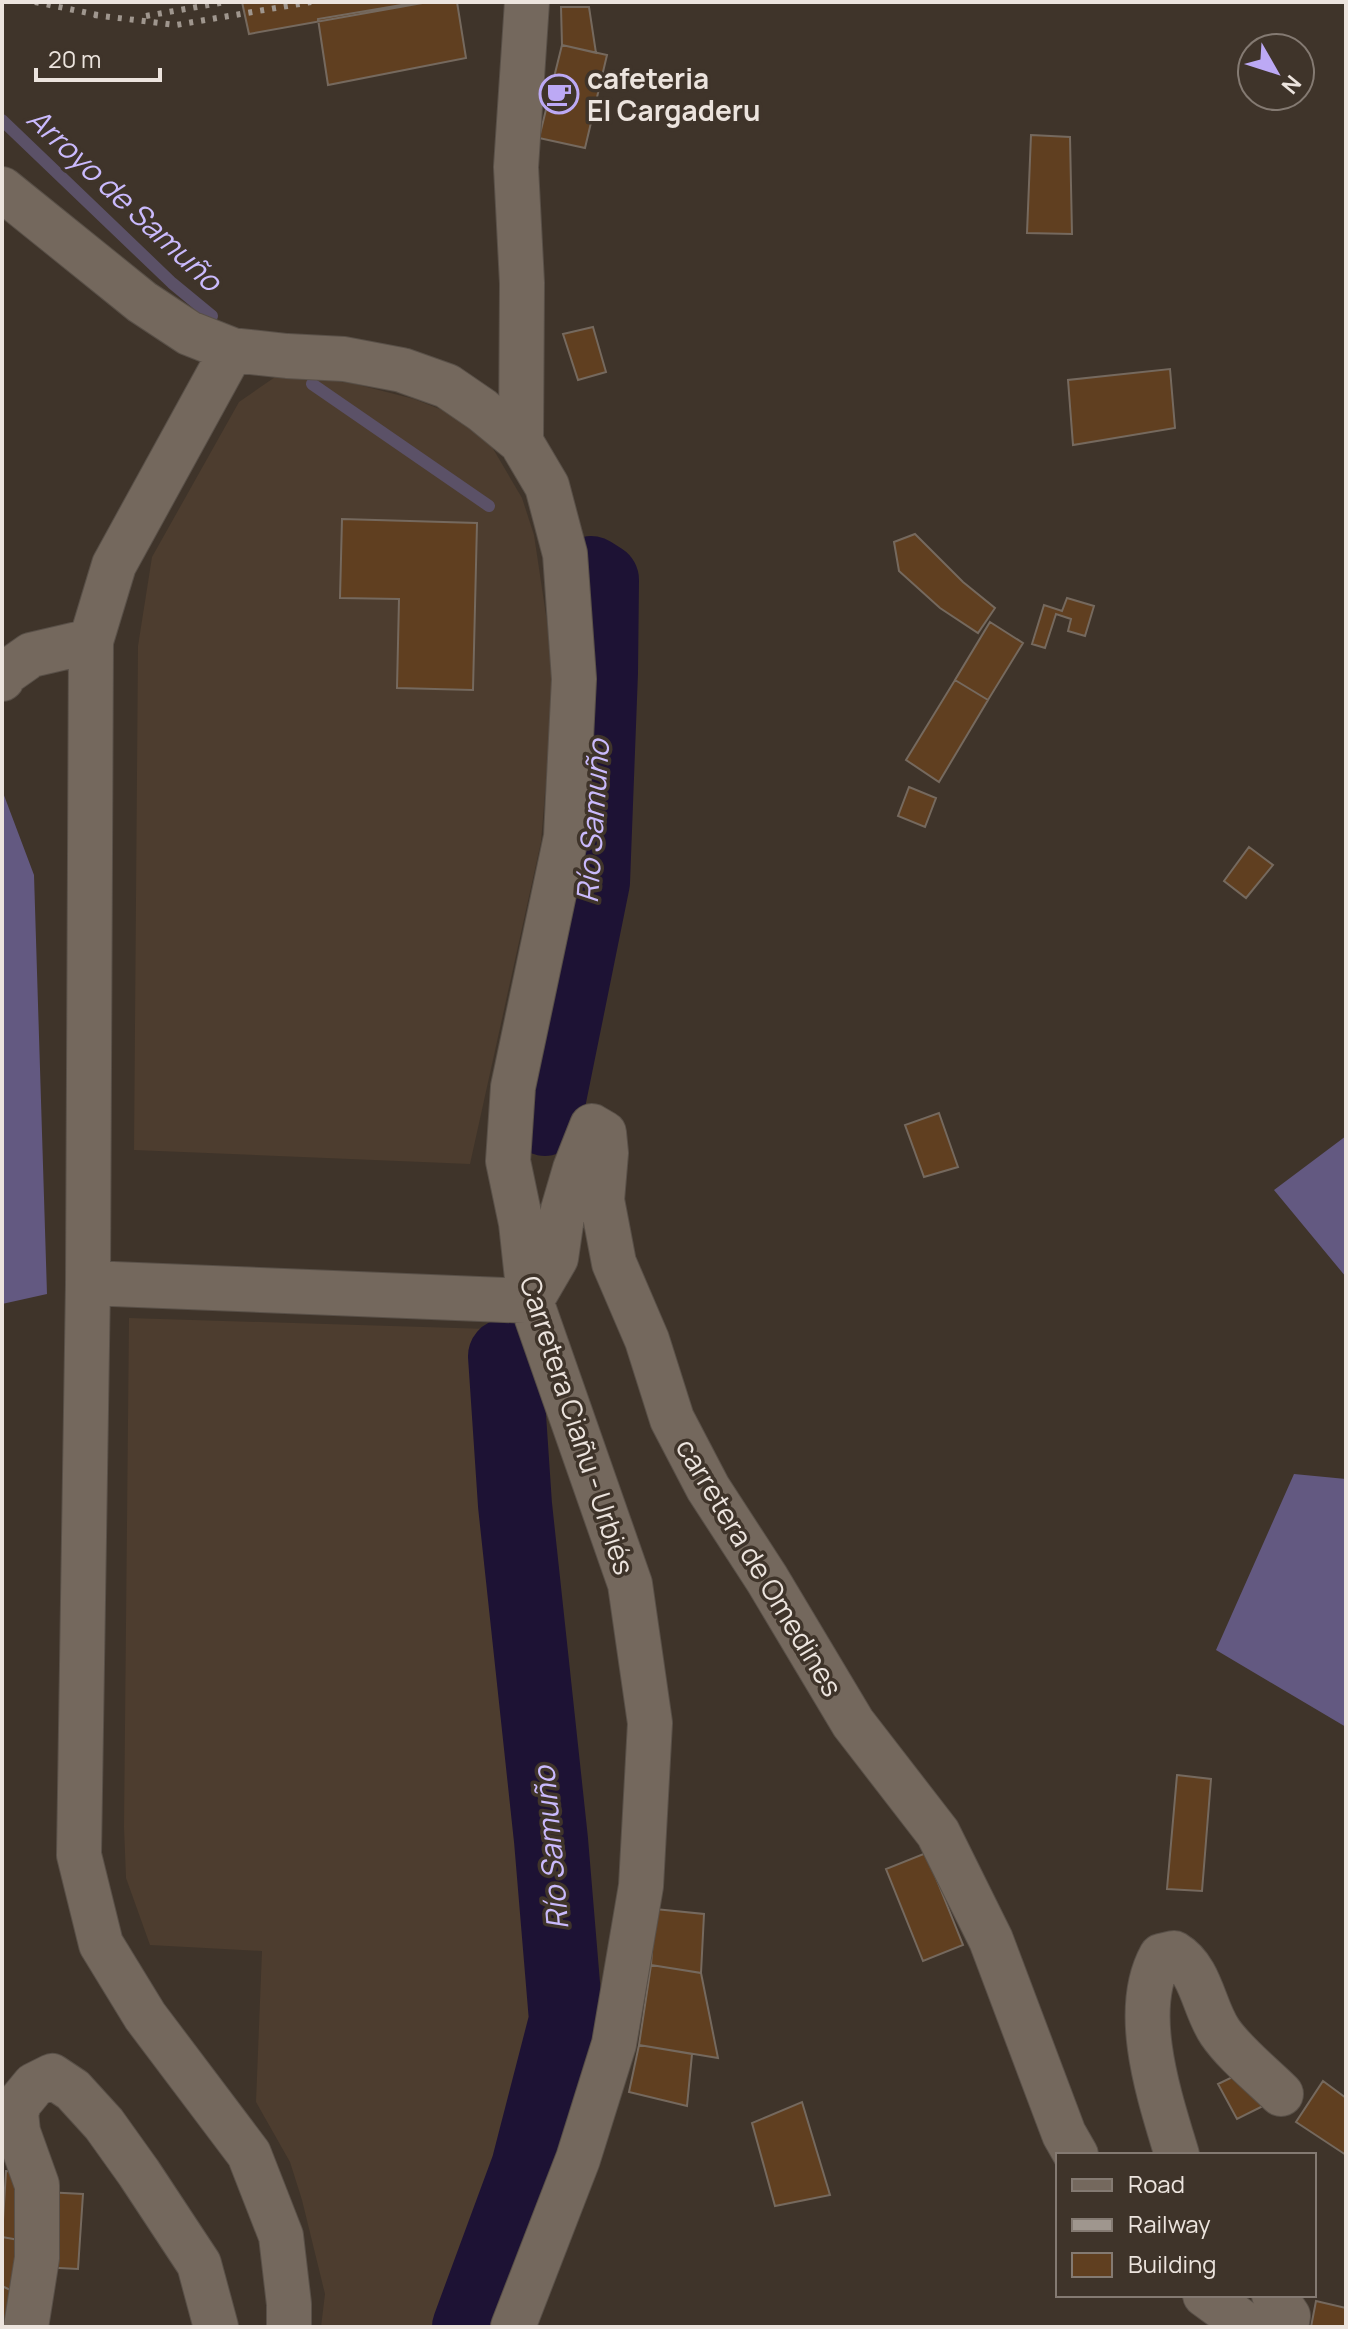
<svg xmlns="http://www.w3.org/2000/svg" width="1348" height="2329" viewBox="0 0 1348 2329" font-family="Manrope,sans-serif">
<rect width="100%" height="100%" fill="#3f342a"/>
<path fill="#4d3d2f" d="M 278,375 L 351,383 L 414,399 L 450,413 L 492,447 L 522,498 L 534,535 L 547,622 L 553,697 L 541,842 L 470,1164 L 134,1150 L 138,646 L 152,557 L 239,402 Z
M 129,1318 L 489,1329 L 501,1500 L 554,2014 L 511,2170 L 452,2327 L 321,2327 L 325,2294 L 302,2200 L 290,2162 L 256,2102 L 262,1951 L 150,1945 L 126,1878 L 124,1827 Z"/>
<path fill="#635981" d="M 2,790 L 34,875 L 47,1294 L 2,1304 Z
M 1346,1136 L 1346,1277 L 1274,1190 Z
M 1294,1474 L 1346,1479 L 1346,1727 L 1216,1650 Z"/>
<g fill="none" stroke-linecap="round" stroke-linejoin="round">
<path stroke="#5b5167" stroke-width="12" d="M 2,120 L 172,283 L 212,316
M 312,384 L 489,506"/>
<path stroke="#1d1234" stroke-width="74" d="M 545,1119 L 593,882 L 601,672 L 602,580 L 591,573
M 469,2327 L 528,2167 L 566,2020 L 551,1840 L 515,1505 L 505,1356"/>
</g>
<path fill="#603f20" stroke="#75695e" stroke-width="2" d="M 242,2 L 428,2 L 249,34 Z
M 419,2 L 457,2 L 466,58 L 328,85 L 318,19 Z
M 561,7 L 589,7 L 596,53 L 562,45 Z
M 562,45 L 607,55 L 585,148 L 539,138 Z
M 1031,135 L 1070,137 L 1072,234 L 1027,233 Z
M 593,327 L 606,372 L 578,380 L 563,334 Z
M 1170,369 L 1175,428 L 1073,445 L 1068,380 Z
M 342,519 L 477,523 L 473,690 L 397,688 L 399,599 L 340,598 Z
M 915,534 L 963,582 L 995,608 L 978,633 L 940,608 L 899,571 L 894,542 Z
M 1067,598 L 1094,606 L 1085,636 L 1068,631 L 1071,619 L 1056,614 L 1045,648 L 1032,644 L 1044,605 L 1062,611 Z
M 990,622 L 1023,643 L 988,700 L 955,680 Z
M 955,680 L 988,700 L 939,782 L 906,760 Z
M 909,787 L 936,798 L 925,827 L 898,816 Z
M 1249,847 L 1273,865 L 1246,898 L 1224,881 Z
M 939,1113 L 958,1167 L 924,1177 L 905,1125 Z
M 1177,1775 L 1211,1779 L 1202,1891 L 1167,1889 Z
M 926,1853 L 963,1945 L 923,1961 L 886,1869 Z
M 655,1909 L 704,1914 L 701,1973 L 651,1965 Z
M 651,1965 L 701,1973 L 718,2058 L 639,2045 Z
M 639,2045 L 692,2054 L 687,2106 L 629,2092 Z
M 1247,2070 L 1267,2104 L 1237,2119 L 1218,2084 Z
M 1323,2081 L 1346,2098 L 1346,2155 L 1296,2122 Z
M 802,2102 L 830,2195 L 775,2206 L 752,2123 Z
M 6,2171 L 28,2172 L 24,2241 L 2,2237 Z
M 45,2192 L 83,2194 L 78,2269 L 40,2267 Z
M 2,2237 L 31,2242 L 19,2294 L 2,2286 Z
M 2,2286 L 19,2294 L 4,2327 L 2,2327 Z
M 1316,2301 L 1346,2308 L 1346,2327 L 1311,2327 Z"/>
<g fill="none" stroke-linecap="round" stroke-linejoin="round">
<defs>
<path id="minor" d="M 2,189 L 142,302 L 189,333 L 232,350 L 287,356 L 344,359 L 402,370 L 447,386 L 482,410 L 521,442 L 547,486 L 565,554 L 574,679 L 566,837 L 513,1087 L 508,1161 L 521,1223 L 527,1278 L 531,1301 L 630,1584 L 650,1723 L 641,1886 L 614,2044 L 578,2159 L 513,2327
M 232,350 L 114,565 L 91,641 L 88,1283 L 79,1855 L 101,1944 L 145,2016 L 249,2154 L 281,2236 L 289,2304 L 289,2327
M 521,442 L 522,283 L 516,167 L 527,2
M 2,679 L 4,674 L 31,655 L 91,641
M 88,1283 L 531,1301
M 531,1301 L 556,1258 L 563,1210 L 575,1169 L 592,1126 L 604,1133 L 606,1153 L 602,1200 L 614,1263 L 647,1340 L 672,1419 L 708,1488 L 767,1579 L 853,1723 L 938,1833 L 991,1940 L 1064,2134 L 1076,2155
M 1177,2155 C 1160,2098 1130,2012 1161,1956 L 1174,1953 C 1202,1970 1203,2007 1220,2032 C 1235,2054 1262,2075 1281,2094
M 1205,2295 L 1249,2327
M 1274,2295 L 1288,2316 L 1286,2327
M 26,2327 L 37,2258 L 37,2185 L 18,2132 L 16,2113 L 20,2102 L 34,2085 L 52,2076 L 73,2090 L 104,2124 L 139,2173 L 199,2264 L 216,2327"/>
</defs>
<use href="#minor" stroke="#595048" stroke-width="46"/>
<use href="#minor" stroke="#74685d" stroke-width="44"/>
<path stroke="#9f968e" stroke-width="6" stroke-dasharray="4 8" stroke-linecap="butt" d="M 35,2 L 103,16
M 94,15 L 176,25 L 311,2
M 146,16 L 225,2"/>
</g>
<defs>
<symbol id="cafe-ring" viewBox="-11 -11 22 22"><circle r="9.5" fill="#3f342a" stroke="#bca9f5" stroke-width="1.5"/><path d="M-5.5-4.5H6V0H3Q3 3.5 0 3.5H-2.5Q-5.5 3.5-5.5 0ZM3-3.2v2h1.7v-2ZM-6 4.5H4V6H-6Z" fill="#bca9f5"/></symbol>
</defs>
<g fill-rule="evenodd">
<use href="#cafe-ring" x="537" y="72" width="44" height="44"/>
</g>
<g text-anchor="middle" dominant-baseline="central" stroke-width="7" stroke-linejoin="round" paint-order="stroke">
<g font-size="28" font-weight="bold" fill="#ece4de" stroke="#3f342a" text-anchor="start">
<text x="587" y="78">cafeteria<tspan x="587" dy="32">El Cargaderu</tspan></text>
</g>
<g font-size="28" fill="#ece4de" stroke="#3f342a">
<text transform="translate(578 1425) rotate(72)">Carretera Ciañu - Urbiés</text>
<text transform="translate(760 1567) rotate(59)">carretera de Omedines</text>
</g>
<g font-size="30" font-style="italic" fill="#cabafd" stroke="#3f342a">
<text transform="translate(125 199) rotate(43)">Arroyo de Samuño</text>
<text transform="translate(592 821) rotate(-86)">Río Samuño</text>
<text transform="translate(550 1848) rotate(-95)">Río Samuño</text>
</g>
</g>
<rect width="1348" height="2329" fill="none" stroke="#ece4de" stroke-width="8"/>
<rect x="1056" y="2153" width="260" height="144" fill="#3f342a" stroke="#847a72" stroke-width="2"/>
<rect x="1072" y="2179" width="40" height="12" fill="#74685d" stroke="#847a72" stroke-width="2"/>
<text x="1128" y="2193" font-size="24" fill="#ece4de">Road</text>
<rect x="1072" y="2219" width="40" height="12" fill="#9f968e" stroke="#847a72" stroke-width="2"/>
<text x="1128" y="2233" font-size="24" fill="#ece4de">Railway</text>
<rect x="1072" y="2253" width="40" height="24" fill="#603f20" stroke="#847a72" stroke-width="2"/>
<text x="1128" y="2273" font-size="24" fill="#ece4de">Building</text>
<g transform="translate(1276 72) rotate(129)"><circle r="38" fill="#3f342a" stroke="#847a72" stroke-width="2"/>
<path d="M0-6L14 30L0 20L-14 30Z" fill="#bca9f5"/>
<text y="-12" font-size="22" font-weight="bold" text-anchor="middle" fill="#ece4de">N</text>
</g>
<path d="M36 68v12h124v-12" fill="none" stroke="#ece4de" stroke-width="4"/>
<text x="48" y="68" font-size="24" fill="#ece4de" stroke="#3f342a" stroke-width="6" paint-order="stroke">20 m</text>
</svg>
